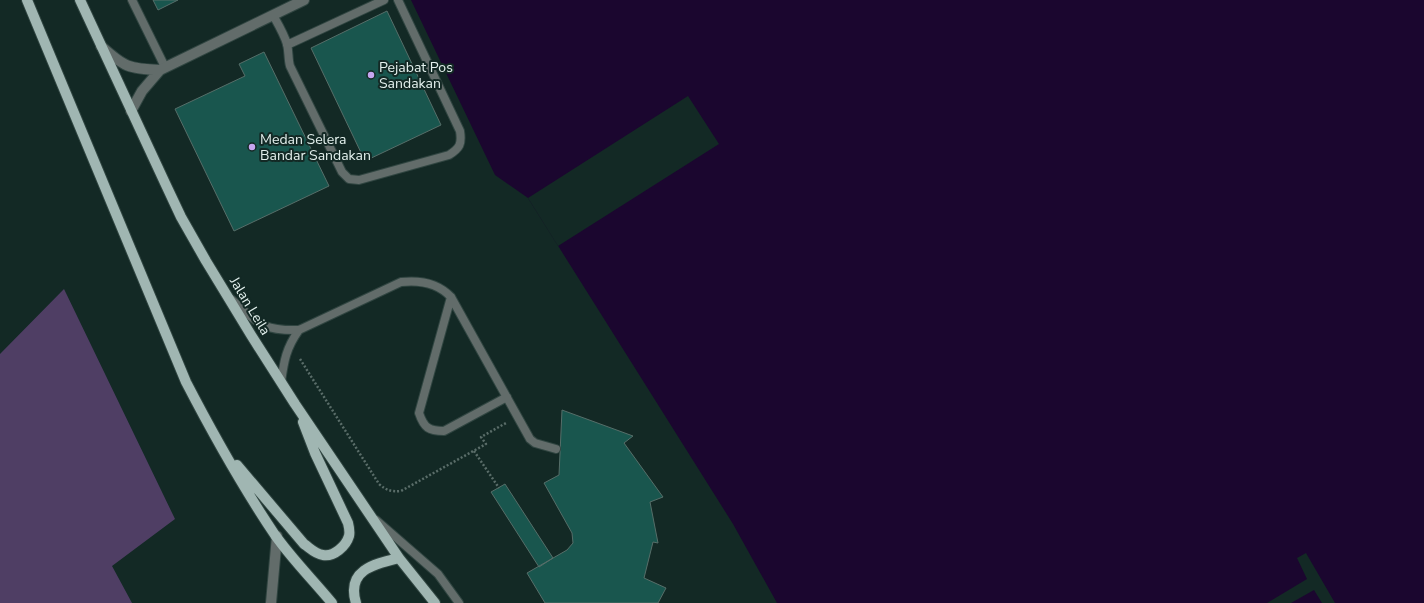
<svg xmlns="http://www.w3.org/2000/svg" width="1424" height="603" viewBox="0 0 1424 603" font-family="'Nunito Sans',sans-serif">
<rect width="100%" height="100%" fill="#132925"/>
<path fill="#4f3e64" d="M 64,289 L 175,519 L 112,566 L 132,603 L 0,603 L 0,354 Z"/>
<path fill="#1b062f" d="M 411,0 L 1424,0 L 1424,603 L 777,603 L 733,524 L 528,198 L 495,175 Z"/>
<path fill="#132925" d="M 688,96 L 719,144 L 558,246 L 528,198 Z
M 1306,553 L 1335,603 L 1322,603 L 1314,590 L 1291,603 L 1267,603 L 1307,579 L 1297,558 Z"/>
<path fill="#19564e" stroke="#566e69" d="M 153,0 L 178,0 L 158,10 Z
M 387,11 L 441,125 L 365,161 L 311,48 Z
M 264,52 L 329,186 L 234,231 L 175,109 L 245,76 L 239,64 Z
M 562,410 L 633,436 L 624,443 L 663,497 L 650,502 L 658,543 L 653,542 L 644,578 L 666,588 L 658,603 L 545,603 L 527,573 L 567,550 L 573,543 L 572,533 L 544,483 L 559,475 Z
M 505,484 L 553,558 L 539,567 L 491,492 Z"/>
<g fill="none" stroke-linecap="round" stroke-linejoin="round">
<defs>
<path id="service" d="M 132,0 L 165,67
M 273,15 C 278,24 284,34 287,44 C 289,52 288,59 290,66 L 342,172 L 349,179 L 359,180 L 449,155 C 460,148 462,144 460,131 L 398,0
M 287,45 L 384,0
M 451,297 L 419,413 C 424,428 429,431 444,431 L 507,397
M 231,299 C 258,323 261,331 299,330 L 401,282 C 419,280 438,283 451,297 L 530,439 L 535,443 L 556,449
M 281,382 C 284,361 286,348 299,330
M 376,520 L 438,574 L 459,603"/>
<path id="minor" d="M 101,46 C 124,67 129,69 160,70
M 131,111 L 142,91 L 160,70 L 304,0
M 271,603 L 277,536"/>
<path id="primary" d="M 27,0 L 186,382 C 213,434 242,486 275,535 C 292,559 313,580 332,603
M 80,0 L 165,183 L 181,217 L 206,261 L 251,335 L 295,404 L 399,558 L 435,603
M 237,465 L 304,544 C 310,548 315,554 323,555 C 334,557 346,546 349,536 C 350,532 349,527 348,523 L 315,453 L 303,422
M 356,603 C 346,570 374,564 399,558"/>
</defs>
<use href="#service" stroke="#304541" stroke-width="10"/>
<use href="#minor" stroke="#304541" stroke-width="12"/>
<use href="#primary" stroke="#304541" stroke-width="12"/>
<path stroke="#5a6d69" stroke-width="2.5" stroke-dasharray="2 2" stroke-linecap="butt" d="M 300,359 L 379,484 C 386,490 391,492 401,491 L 486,444 L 481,437 L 506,423
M 474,451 L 499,488"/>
<use href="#service" stroke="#626c6a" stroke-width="8"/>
<use href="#minor" stroke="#626c6a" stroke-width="10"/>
<use href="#primary" stroke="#a0b6b2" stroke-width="10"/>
</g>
<g fill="#c6a6f0" stroke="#132925" stroke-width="1.5">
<circle cx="371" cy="75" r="4"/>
<circle cx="252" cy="147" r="4"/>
</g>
<g text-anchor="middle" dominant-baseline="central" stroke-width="4" stroke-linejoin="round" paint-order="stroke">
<g font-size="14" fill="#e3f0ed" stroke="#132925" text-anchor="start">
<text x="379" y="67">Pejabat Pos<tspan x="379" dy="16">Sandakan</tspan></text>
<text x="260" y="139">Medan Selera<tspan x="260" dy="16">Bandar Sandakan</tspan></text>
</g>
<g font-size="14" fill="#e3f0ed" stroke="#132925">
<text transform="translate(250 306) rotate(59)">Jalan Leila</text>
</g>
</g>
</svg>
